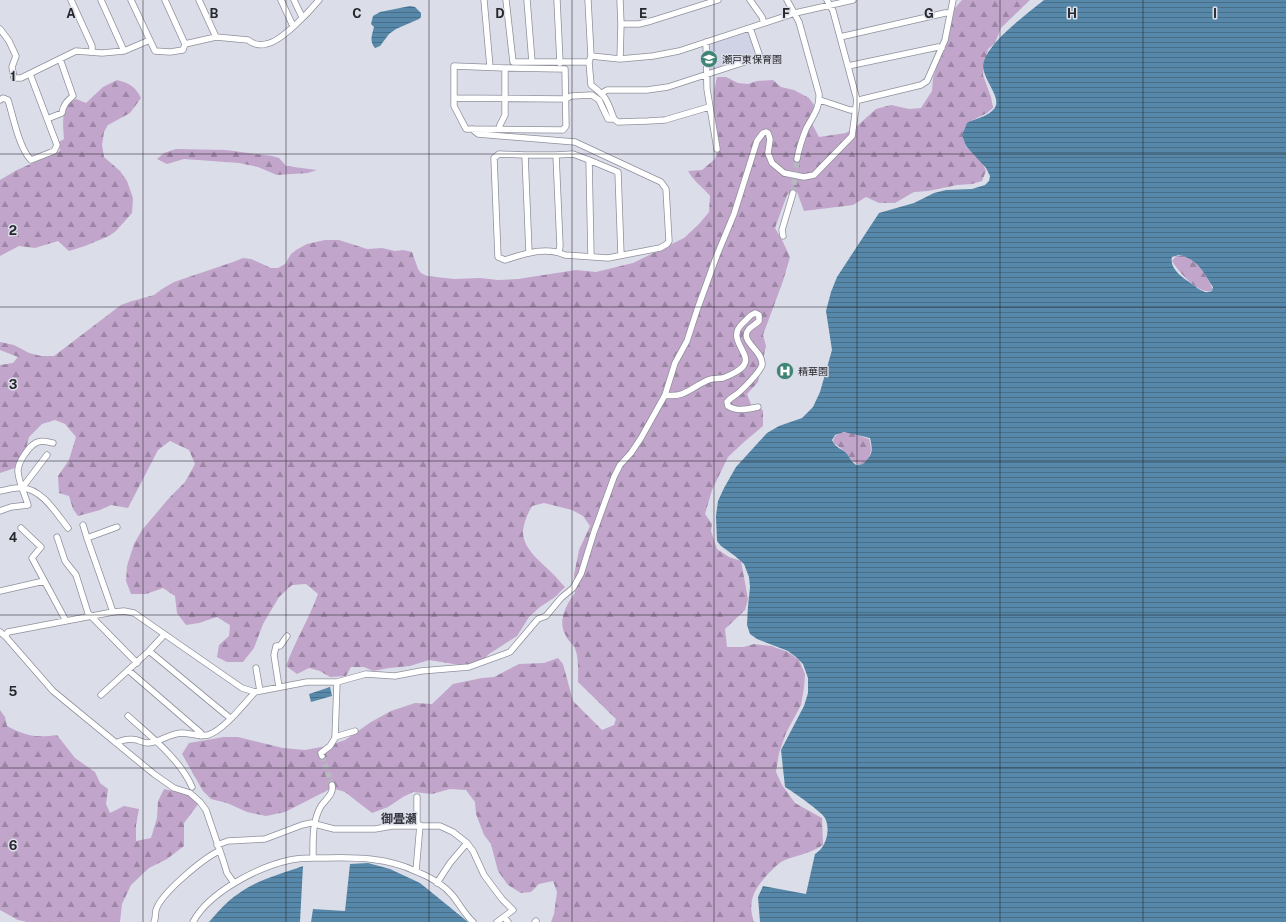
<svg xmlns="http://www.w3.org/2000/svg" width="1286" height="922" viewBox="0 0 1286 922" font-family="'Public Sans','Noto Sans JP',sans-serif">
<defs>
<pattern id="forest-firs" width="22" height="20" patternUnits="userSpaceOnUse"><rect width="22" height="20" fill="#c2a5cb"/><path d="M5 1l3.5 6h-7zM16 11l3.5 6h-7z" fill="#9d86a5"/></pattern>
<pattern id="water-rules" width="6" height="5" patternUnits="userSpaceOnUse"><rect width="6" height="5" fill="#5788a9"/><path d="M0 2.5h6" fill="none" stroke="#486f8a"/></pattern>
</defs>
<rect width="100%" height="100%" fill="#dbdde9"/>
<path fill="#d0d3e6" d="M 746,32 L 750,35 L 756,52 L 753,56 L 712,70 L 708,67 L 709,47 L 711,43 Z"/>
<path fill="url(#forest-firs)" d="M 962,0 L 1030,0 L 1001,28 L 995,43 L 988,49 L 984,65 L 983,75 L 991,97 L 993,108 L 987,113 L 971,121 L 965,127 L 963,136 L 966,147 L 980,157 L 986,171 L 982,181 L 972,184 L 957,185 L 928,191 L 914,192 L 895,203 L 879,203 L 866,197 L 853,205 L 804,211 L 797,192 L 792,191 L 787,195 L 775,228 L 783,242 L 790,257 L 783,281 L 763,335 L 766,346 L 758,382 L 747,394 L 752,407 L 763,410 L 763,426 L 744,442 L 728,457 L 712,490 L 705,514 L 712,524 L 711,531 L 717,549 L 729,557 L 741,561 L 748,599 L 745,610 L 725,629 L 727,647 L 744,647 L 754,644 L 771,646 L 788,652 L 799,660 L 805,674 L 804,688 L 801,705 L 786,733 L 779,753 L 776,772 L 782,785 L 795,803 L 822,818 L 823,845 C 811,853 798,855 785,860 C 778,863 773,869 768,874 C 754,889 747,902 754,922 L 551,922 L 554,914 L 557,892 L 553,881 L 539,884 L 531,892 L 521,893 L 508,885 L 498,871 L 491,844 L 484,835 L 476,814 L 475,802 L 466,790 L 450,789 L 432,794 L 413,792 L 403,797 L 388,807 L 372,813 L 345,792 L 332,788 L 285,812 L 266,816 L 247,812 L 227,803 L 211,799 L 203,791 L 182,754 L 189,743 L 224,737 L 238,737 L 283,748 L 305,750 L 327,746 L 345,740 L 371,722 L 391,711 L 415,703 L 432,704 L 453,684 L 482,678 L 494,677 L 519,664 L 544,663 L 558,658 L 563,664 L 573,701 L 602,730 L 614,725 L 616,719 L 578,682 C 578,671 579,659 575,648 C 573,644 568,641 566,636 C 557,621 566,605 575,593 L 574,575 L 579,550 L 590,526 L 583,516 L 572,510 L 544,503 L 532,506 C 528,513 523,524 523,533 C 524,551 543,563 554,575 C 558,579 561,583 565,587 L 555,597 L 540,607 L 529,617 L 517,636 L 489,654 L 477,666 L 460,665 L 429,660 L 410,666 L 389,668 L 373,671 L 364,667 L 351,667 L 346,676 L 330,677 L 320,671 L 309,668 L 297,674 L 286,666 C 295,641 309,619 318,594 L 306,584 L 292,585 L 279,597 L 263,624 L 254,648 L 243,662 L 227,662 L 217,657 L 219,645 L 229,636 L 230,625 L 217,617 L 199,623 L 186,625 L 177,613 L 175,596 L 163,588 L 146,594 L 131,594 L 126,581 L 127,566 L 134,544 L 142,530 L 170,497 L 185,482 L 195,464 L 189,450 L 170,441 L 158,450 L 128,508 L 111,505 L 100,510 L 78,516 L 73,509 L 69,496 L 59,493 L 58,476 L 69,460 L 76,437 L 65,424 L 55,420 L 42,424 L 29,437 L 25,453 L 15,468 L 0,473 L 0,365 L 13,363 L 18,357 L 0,350 L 0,342 L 14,345 L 29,353 L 41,356 L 54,356 L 121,305 L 129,302 L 154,295 L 162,289 L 174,282 L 233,262 L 243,258 L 251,259 L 271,268 L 278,268 L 285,264 L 291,254 L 296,250 L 307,244 L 325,240 L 339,240 L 367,249 L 382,248 L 395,251 L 403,250 L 412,252 L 418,269 L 421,273 L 427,276 L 454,279 L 480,278 L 498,280 L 518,279 L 576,270 L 596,272 L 633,263 L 684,238 L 699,224 L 709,212 L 710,196 C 703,187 693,181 688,171 L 702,170 L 715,159 L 719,145 L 715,134 L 714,91 L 717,77 L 726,77 L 738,83 L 748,84 L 757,81 L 773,80 L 781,87 L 794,90 L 809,98 L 814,105 L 811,122 L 819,137 L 846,133 L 857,126 L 876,109 L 891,105 L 909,109 L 921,108 L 932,91 L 933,78 L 946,40 L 950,17 L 955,8 Z
M 117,80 C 129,83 136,87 141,98 L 130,113 L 108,125 L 104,132 L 102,145 L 104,157 L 120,171 L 127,181 L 133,198 L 132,213 L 116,231 L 109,236 L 85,246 L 69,251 L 58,241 L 35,248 L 19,246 L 0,256 L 0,180 L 17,170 L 60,151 L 59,142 L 64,139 C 63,124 60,106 76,99 L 86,103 L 103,87 Z
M 176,149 L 226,150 L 272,156 L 279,158 L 286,166 L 317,170 L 308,173 L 277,175 L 258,167 L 239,163 L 184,159 L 167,164 L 157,159 L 164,153 Z
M 1176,256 C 1179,256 1181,255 1183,256 C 1196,257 1209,279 1213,290 C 1200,297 1178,271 1172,261 Z
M 848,432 L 869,439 C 872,449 872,454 865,463 C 854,467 851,458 844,451 C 841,448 837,445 833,443 L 834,437 L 840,433 Z
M 0,710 L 5,717 L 7,726 C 26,736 36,738 57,735 L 75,758 L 95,772 L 100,783 L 108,789 L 106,804 L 110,813 L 124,806 L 139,809 L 136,825 L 136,841 L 151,838 L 157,818 L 158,801 L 164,789 L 188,794 L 199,803 L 184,823 L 184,846 L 167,859 L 149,868 L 131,885 L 122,904 L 120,922 L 27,922 L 18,920 L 0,910 Z"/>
<path fill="url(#water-rules)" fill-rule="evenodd" d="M 1044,0 L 1286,0 L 1286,922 L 760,922 L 758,897 L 763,886 L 806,894 L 815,854 C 826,848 831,830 825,818 C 822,812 792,791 785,787 L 781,750 L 804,706 L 808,693 L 808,678 L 803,664 L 796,657 L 788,651 L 757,639 L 750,634 L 747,625 L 748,606 L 750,587 L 749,577 L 744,564 L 735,556 L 721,546 L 717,541 L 716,516 L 718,501 L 724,488 L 736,467 L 767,433 L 779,426 L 802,418 L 813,407 L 820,392 L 832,350 L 826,311 L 831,292 L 837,277 L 879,213 L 914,203 L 934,193 L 946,190 L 972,189 L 985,185 L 989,181 L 990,176 L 986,168 L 966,146 L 962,135 L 967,123 C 974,119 986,117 992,111 C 1007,99 978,78 984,61 C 990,41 1028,13 1044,0 ZM 1179,255 C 1198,259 1203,272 1213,287 L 1212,291 C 1209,292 1206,293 1203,291 C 1199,290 1195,286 1192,284 C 1183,278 1169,269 1172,257 ZM 844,432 L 870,438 C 873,451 873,454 863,464 L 856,465 C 851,461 850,458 847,454 C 842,448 836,449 832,440 L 835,435 Z
M 410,6 L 415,7 L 421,13 L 421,17 L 419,19 L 396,29 L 389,34 L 380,46 L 375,48 C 369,41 372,35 374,27 L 371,24 L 373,16 L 380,12 Z
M 330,687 L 332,696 L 311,702 L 309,694 Z
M 368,863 L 390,869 L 420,883 L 468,922 L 311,922 L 313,909 L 345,911 L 350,864 Z
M 303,866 L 300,922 L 209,922 C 218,912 226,902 238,894 C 256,880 281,874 303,866 Z"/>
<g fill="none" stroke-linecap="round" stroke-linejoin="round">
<path stroke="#b7b9c3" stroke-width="5.5" stroke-dasharray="5.5 3" stroke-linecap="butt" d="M 793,193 L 797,159
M 322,756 L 332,785"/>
<defs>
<path id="minor" d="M 71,0 L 92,46 L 92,52
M 101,0 L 124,51
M 131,0 L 155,51 L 170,52 L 183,50 L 185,44 L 216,37 L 199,0
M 165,0 L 185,44
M 281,0 L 293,26
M 294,0 L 302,17
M 484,0 L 490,67
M 506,0 L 513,62 L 589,62
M 527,0 L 532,62
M 557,0 L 560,63
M 588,0 L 591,56 L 589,62 L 591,85 C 607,97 607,100 614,119
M 620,0 L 621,24 L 620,59
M 750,0 L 762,17 L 764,23
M 787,0 L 799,22 L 819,94 C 820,109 812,117 806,129 C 802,139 799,148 797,159
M 621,24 L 639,24 L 651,21 L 718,0
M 0,29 L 9,41 L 16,56 L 12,67 L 14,78 L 21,78 L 76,51 L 102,53 L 124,51 L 150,40
M 216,37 L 248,40 C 253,44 259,46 266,44 C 281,42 309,12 319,0
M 840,37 L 945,13 L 950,13
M 706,42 L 707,89 L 717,149
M 591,56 L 620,59 L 653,56 L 679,51 L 795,13 L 853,0
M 848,66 L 938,47 L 942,48
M 602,93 L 607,90 L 647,90 L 668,87 L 760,57 L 750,28
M 454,98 L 566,99 L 571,96 L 592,95 L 599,100 L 608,119 L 614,119 L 618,122 L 648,121 L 665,120 L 709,107
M 0,100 L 3,98 L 8,100 C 13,116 19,148 31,160 L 54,151 L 57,145 L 30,74
M 820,100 L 850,110 L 856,110
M 857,100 L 859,100 L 921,85 L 927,81 L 945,40 L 953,0
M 47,119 L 62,113 C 63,105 67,101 73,96 L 60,59
M 472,129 L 478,134 L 575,142 L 661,182 L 666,189 L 669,241 L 667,244 L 660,248 L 608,258 L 565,255 C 545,246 524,254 505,260 L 498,257 L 494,158 L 499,154 L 525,155
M 499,129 L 500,125 L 505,115 L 505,68 L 565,69 L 566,126 L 563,130 L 466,129 L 454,106 L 454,66 L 505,68
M 589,160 L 618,172 L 621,255
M 783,236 L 782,230 L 793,193
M 559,252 L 560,246 L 556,155 L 573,154 L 589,160 L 591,256
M 529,253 L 525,155 L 556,155
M 665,395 C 685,398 692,387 708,380 C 713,378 718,379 723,378 C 729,376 741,370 744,365 C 752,353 725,339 743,323 C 748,319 749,315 755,313 L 759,315 L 759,321 C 756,324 752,326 749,329 C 738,341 764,351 762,365 C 760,372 743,389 737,394 C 733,397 730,398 727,402 L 728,406 C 737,412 748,409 758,407
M 22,488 L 47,455
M 0,491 C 7,490 15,487 22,488 C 42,489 56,513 68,528
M 0,511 L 11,507 L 28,505 C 25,495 19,483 18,472 C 17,463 30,444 38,442 C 43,440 48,442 53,443
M 83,525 L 87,538
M 21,528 L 41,547 L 32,558 L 66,621
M 57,537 L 65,561 L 76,575 L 88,613 L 137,663
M 0,591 L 44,581
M 113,612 L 87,538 L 117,527
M 0,632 L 5,636 L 53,691 L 154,774 L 174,788 L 190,793 L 200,802 L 206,810 L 224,863 L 227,873 L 234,883
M 164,635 L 149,651 L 230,718
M 5,636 L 8,632 L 113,612 L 124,611 L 134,613 L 242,688 L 255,692 L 307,682 L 337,682 L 335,738 L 330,746 L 321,753 L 322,756
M 256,668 L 260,691
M 128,670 L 201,733 L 201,736
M 337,682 L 366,674 L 395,676 L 421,671 L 469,667 L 510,652 L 538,619 L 546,616 L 561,598 L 573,588 L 581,574 L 594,532 L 614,477 L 620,465 L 631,453 L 641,438 L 665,395 L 675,363 L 687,341 L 697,310 L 717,255 L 734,214 L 757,141 L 763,133 L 766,132 L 768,133 L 770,139 L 768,153 L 772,163 L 784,173 L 804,177 L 814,175 L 852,136 L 857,100 L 833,11 L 827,0
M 279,687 L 274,655 L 276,646 L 280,646 L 287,636
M 101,695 L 149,651
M 128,716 C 150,736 180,759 192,787
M 335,737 L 355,731
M 116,743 C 122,740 129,738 137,740 C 140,741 144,743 148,743 C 160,742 169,734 181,733 C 190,733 199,737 208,735 C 223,731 244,704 255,692
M 417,825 L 417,797
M 217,845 L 228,841 L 265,839 L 302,825 L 311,823 L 334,829 L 375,829 L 392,826 L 440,826 L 453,832 L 467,843 L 473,851 L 484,875 L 502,899 L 513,910 L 497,922
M 313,858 C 313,839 312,822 321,806 C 326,799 334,794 332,785
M 416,871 L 420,825
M 437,883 L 450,863 L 467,843
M 504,917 L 508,922
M 154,922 C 156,918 155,914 156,910 C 161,893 204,858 219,851
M 193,922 C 209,892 258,867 290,860 C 302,857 314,858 326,858 C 356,857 388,858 415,871 C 428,876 444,885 453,896 C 460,905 465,915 473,922
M 535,922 L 536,921"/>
</defs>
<use href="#minor" stroke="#8e909b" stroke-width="7"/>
<use href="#minor" stroke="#fff" stroke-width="5.5"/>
</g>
<path fill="none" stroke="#26272b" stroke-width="1" stroke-opacity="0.55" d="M 143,0 L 143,922M 286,0 L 286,922M 429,0 L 429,922M 572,0 L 572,922M 714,0 L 714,922M 857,0 L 857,922M 1000,0 L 1000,922M 1143,0 L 1143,922M 0,154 L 1286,154M 0,307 L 1286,307M 0,461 L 1286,461M 0,615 L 1286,615M 0,768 L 1286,768"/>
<defs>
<symbol id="school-disc" viewBox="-11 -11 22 22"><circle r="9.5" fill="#408476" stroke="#dbdde9"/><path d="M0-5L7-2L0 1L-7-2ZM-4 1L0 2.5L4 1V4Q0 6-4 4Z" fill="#fff"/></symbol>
<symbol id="hospital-disc" viewBox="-11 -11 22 22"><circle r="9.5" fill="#408476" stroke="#dbdde9"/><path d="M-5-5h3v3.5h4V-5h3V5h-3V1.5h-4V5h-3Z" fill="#fff"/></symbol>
</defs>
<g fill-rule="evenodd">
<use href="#school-disc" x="699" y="49" width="20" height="20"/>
<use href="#hospital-disc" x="775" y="361" width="20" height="20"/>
</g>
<g text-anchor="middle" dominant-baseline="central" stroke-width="3" stroke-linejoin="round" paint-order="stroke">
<g font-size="10" fill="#26272b" stroke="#dbdde9" text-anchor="start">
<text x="722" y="59">瀬戸東保育園</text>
<text x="798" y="371">精華園</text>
</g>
<g font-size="12" font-weight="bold" fill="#32333c" stroke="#dbdde9">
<text x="399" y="819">御畳瀬</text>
</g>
</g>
<g font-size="13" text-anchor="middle" font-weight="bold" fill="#26272b" stroke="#dbdde9" stroke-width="3" stroke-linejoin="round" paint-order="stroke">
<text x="71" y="18">A</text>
<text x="214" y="18">B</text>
<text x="357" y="18">C</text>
<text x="500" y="18">D</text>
<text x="643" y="18">E</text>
<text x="786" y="18">F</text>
<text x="929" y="18">G</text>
<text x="1072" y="18">H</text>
<text x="1215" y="18">I</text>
<text x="13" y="81">1</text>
<text x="13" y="235">2</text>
<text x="13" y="389">3</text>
<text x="13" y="542">4</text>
<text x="13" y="696">5</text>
<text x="13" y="850">6</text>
</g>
</svg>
